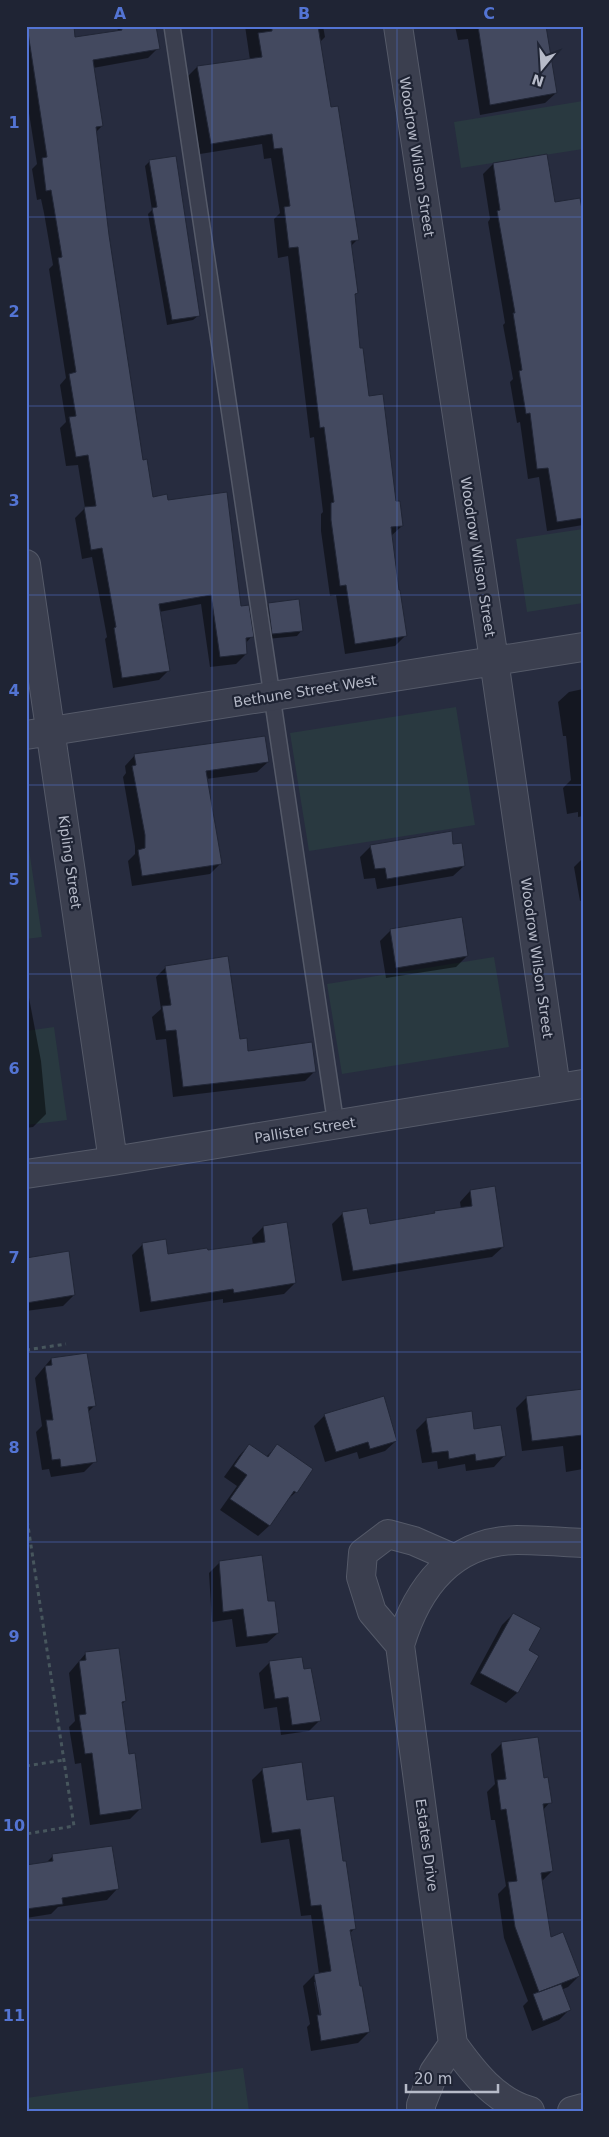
<svg xmlns="http://www.w3.org/2000/svg" width="609" height="2137" viewBox="0 0 609 2137" font-family="'DejaVu Sans',sans-serif">
<rect width="100%" height="100%" fill="#272c3f"/>
<path fill="#293940" d="M 583,101 L 583,149 L 461,168 L 454,122 Z
M 583,529 L 583,603 L 527,612 L 516,539 Z
M 456,707 L 475,825 L 309,851 L 290,733 Z
M 26,829 L 42,937 L 26,939 Z
M 494,957 L 509,1047 L 342,1074 L 327,984 Z
M 54,1027 L 67,1120 L 26,1125 L 26,1031 Z
M 243,2068 L 249,2111 L 26,2111 L 26,2098 Z"/>
<path fill="#0007" fill-rule="evenodd" d="M 26,26 L 72,26 L 74,38 L 118,31 L 117,26 L 155,26 L 158,48 L 148,58 L 93,68 L 102,126 L 95,133 L 108,235 L 142,461 L 152,498 L 167,502 L 240,607 L 252,636 L 245,644 L 246,654 L 236,664 L 210,667 L 201,604 L 159,612 L 169,670 L 159,680 L 113,688 L 105,639 L 107,637 L 92,557 L 82,559 L 75,518 L 85,508 L 78,465 L 66,466 L 60,428 L 66,422 L 60,385 L 66,378 L 49,269 L 53,265 L 44,213 L 41,199 L 37,200 L 32,169 L 37,164 L 26,94 Z
M 245,26 L 323,26 L 325,37 L 320,42 L 330,108 L 358,239 L 350,247 L 357,293 L 354,296 L 359,349 L 368,397 L 402,526 L 391,536 L 406,635 L 395,646 L 345,654 L 336,595 L 330,596 L 321,531 L 321,514 L 323,512 L 314,437 L 310,438 L 288,256 L 278,258 L 274,219 L 280,213 L 271,158 L 264,159 L 262,144 L 200,154 L 187,77 L 197,67 L 250,60 Z
M 455,26 L 546,26 L 556,93 L 545,103 L 480,115 L 468,39 L 458,40 Z
M 150,161 L 199,315 L 193,320 L 167,325 L 148,214 L 152,210 L 145,166 Z
M 493,164 L 554,204 L 583,283 L 583,525 L 547,531 L 539,477 L 528,479 L 520,422 L 517,423 L 510,382 L 513,379 L 503,325 L 505,323 L 488,222 L 490,219 L 483,174 Z
M 298,600 L 302,630 L 297,636 L 267,639 L 263,609 L 268,604 Z
M 583,689 L 583,816 L 578,817 L 578,812 L 567,814 L 563,788 L 571,780 L 566,736 L 563,736 L 558,702 L 569,692 Z
M 135,755 L 268,762 L 257,772 L 206,779 L 220,864 L 210,874 L 132,886 L 128,861 L 135,854 L 135,846 L 123,777 L 126,773 L 125,766 Z
M 371,846 L 452,846 L 464,866 L 453,876 L 377,889 L 375,878 L 364,879 L 360,857 Z
M 583,858 L 583,900 L 580,901 L 574,867 Z
M 391,930 L 467,956 L 456,967 L 386,978 L 380,941 Z
M 166,967 L 239,1040 L 247,1052 L 315,1071 L 305,1081 L 173,1097 L 166,1039 L 156,1040 L 152,1017 L 161,1009 L 156,977 Z
M 26,982 L 41,1061 L 46,1114 L 33,1127 L 26,1128 Z
M 470,1191 L 503,1247 L 492,1257 L 342,1281 L 332,1224 L 343,1213 L 369,1225 L 461,1209 L 460,1202 Z
M 263,1227 L 295,1283 L 284,1294 L 223,1303 L 223,1299 L 140,1312 L 132,1255 L 143,1244 L 167,1256 L 253,1245 L 252,1238 Z
M 26,1259 L 74,1295 L 63,1306 L 26,1311 Z
M 51,1359 L 94,1406 L 88,1412 L 95,1461 L 84,1472 L 51,1477 L 49,1469 L 42,1470 L 36,1432 L 42,1426 L 35,1378 Z
M 583,1390 L 583,1469 L 566,1472 L 563,1446 L 522,1451 L 516,1408 L 527,1397 Z
M 325,1415 L 396,1441 L 385,1451 L 359,1459 L 357,1452 L 325,1462 L 314,1426 Z
M 427,1419 L 473,1431 L 504,1456 L 494,1467 L 466,1471 L 465,1464 L 438,1469 L 437,1461 L 422,1463 L 416,1430 Z
M 249,1445 L 266,1457 L 277,1446 L 296,1492 L 285,1502 L 269,1526 L 258,1536 L 220,1510 L 237,1486 L 224,1477 L 239,1456 Z
M 220,1562 L 266,1603 L 278,1633 L 267,1643 L 236,1647 L 232,1619 L 212,1622 L 209,1573 Z
M 513,1614 L 527,1651 L 537,1656 L 517,1693 L 506,1703 L 470,1684 L 502,1625 Z
M 86,1653 L 125,1701 L 121,1705 L 128,1756 L 141,1808 L 130,1819 L 90,1825 L 81,1763 L 75,1764 L 69,1727 L 75,1721 L 69,1673 Z
M 269,1663 L 303,1671 L 320,1720 L 309,1731 L 281,1735 L 277,1707 L 264,1709 L 259,1673 Z
M 502,1743 L 543,1780 L 550,1802 L 543,1810 L 552,1871 L 541,1882 L 550,1938 L 579,1976 L 568,1987 L 561,1990 L 569,2010 L 559,2020 L 532,2031 L 523,2006 L 528,2001 L 504,1938 L 498,1894 L 506,1886 L 495,1820 L 491,1820 L 487,1792 L 495,1784 L 491,1754 Z
M 263,1769 L 306,1802 L 342,1863 L 355,1928 L 350,1933 L 359,1988 L 369,2032 L 358,2043 L 311,2051 L 307,2027 L 310,2024 L 303,1986 L 314,1975 L 319,1974 L 311,1915 L 301,1916 L 289,1839 L 261,1843 L 252,1780 ZM 314,1982 L 316,1982 L 323,2021 L 321,2022 Z
M 53,1856 L 117,1889 L 107,1900 L 58,1907 L 51,1914 L 26,1918 L 26,1867 L 45,1864 Z"/>
<path fill="#43495f" stroke="#212636" d="M 27,26 L 74,26 L 75,37 L 122,30 L 121,26 L 156,26 L 160,49 L 93,60 L 103,126 L 96,127 L 109,235 L 143,460 L 147,459 L 153,497 L 167,494 L 168,500 L 227,492 L 241,606 L 249,605 L 254,637 L 246,638 L 247,654 L 220,657 L 211,595 L 159,604 L 170,671 L 122,678 L 114,628 L 116,627 L 102,548 L 91,550 L 84,507 L 96,506 L 88,455 L 76,457 L 69,417 L 76,416 L 69,374 L 76,372 L 58,258 L 62,257 L 53,202 L 51,190 L 46,191 L 42,158 L 47,157 Z
M 272,26 L 318,26 L 331,107 L 338,106 L 359,240 L 351,241 L 358,293 L 355,294 L 360,348 L 363,348 L 369,396 L 383,394 L 396,501 L 400,501 L 403,526 L 391,527 L 399,590 L 400,590 L 407,636 L 355,644 L 346,585 L 340,586 L 331,520 L 331,503 L 334,502 L 324,427 L 320,428 L 298,247 L 289,248 L 284,207 L 290,206 L 282,148 L 274,149 L 272,134 L 211,144 L 197,66 L 262,57 L 258,33 L 272,31 Z
M 478,26 L 546,26 L 557,93 L 490,105 Z
M 547,154 L 555,202 L 580,198 L 583,215 L 583,518 L 557,522 L 548,468 L 537,469 L 530,413 L 526,414 L 519,371 L 522,370 L 513,313 L 515,313 L 497,211 L 500,210 L 493,163 Z
M 176,156 L 200,316 L 172,320 L 152,208 L 157,207 L 149,160 Z
M 299,599 L 303,631 L 272,634 L 268,603 Z
M 265,736 L 269,762 L 206,771 L 222,864 L 142,876 L 138,850 L 145,848 L 145,835 L 132,766 L 136,765 L 134,754 Z
M 452,831 L 453,844 L 462,843 L 465,866 L 387,879 L 385,868 L 375,869 L 370,845 Z
M 462,917 L 468,956 L 396,968 L 390,929 Z
M 228,956 L 240,1039 L 247,1038 L 248,1051 L 312,1042 L 316,1072 L 183,1087 L 176,1030 L 166,1031 L 162,1006 L 171,1005 L 165,966 Z
M 495,1186 L 504,1247 L 353,1271 L 342,1212 L 367,1208 L 370,1224 L 435,1213 L 434,1211 L 472,1206 L 470,1190 Z
M 287,1222 L 296,1283 L 234,1293 L 233,1289 L 151,1302 L 142,1243 L 166,1239 L 168,1254 L 207,1248 L 208,1250 L 265,1242 L 263,1226 Z
M 69,1251 L 75,1295 L 26,1303 L 26,1258 Z
M 87,1353 L 96,1406 L 88,1407 L 97,1462 L 61,1467 L 60,1459 L 52,1460 L 46,1420 L 53,1420 L 45,1366 L 52,1365 L 51,1358 Z
M 583,1389 L 583,1435 L 532,1441 L 526,1396 Z
M 384,1396 L 397,1441 L 370,1449 L 368,1442 L 336,1452 L 324,1414 Z
M 472,1411 L 474,1429 L 501,1425 L 506,1456 L 476,1461 L 475,1454 L 449,1459 L 448,1451 L 432,1453 L 426,1418 Z
M 249,1444 L 268,1457 L 277,1444 L 313,1469 L 297,1493 L 294,1491 L 270,1526 L 230,1499 L 247,1475 L 234,1466 Z
M 262,1555 L 268,1601 L 275,1601 L 279,1633 L 247,1637 L 243,1609 L 223,1612 L 219,1561 Z
M 513,1613 L 541,1628 L 529,1650 L 539,1656 L 518,1693 L 480,1673 Z
M 119,1648 L 126,1701 L 122,1702 L 129,1754 L 135,1753 L 142,1809 L 100,1815 L 92,1753 L 85,1754 L 79,1715 L 86,1714 L 79,1661 L 86,1660 L 85,1652 Z
M 302,1657 L 304,1669 L 311,1668 L 321,1721 L 292,1725 L 288,1697 L 275,1699 L 269,1661 Z
M 538,1737 L 544,1778 L 548,1777 L 552,1803 L 543,1804 L 553,1871 L 541,1873 L 551,1937 L 563,1932 L 580,1976 L 539,1992 L 515,1927 L 508,1882 L 517,1881 L 506,1809 L 501,1810 L 497,1780 L 506,1779 L 501,1742 Z
M 302,1762 L 307,1800 L 334,1796 L 343,1861 L 346,1861 L 356,1929 L 350,1930 L 360,1986 L 362,1986 L 370,2032 L 321,2041 L 317,2015 L 321,2015 L 314,1974 L 331,1971 L 321,1905 L 311,1906 L 300,1829 L 272,1833 L 262,1768 Z
M 112,1846 L 119,1889 L 62,1898 L 63,1904 L 26,1909 L 26,1865 L 53,1861 L 52,1854 Z
M 561,1984 L 571,2010 L 543,2021 L 533,1994 Z"/>
<g fill="none" stroke-linecap="round" stroke-linejoin="round">
<defs>
<path id="lane" d="M 172,26 L 336,1125"/>
<path id="street" d="M 398,26 L 494,660 L 556,1088
M 26,564 L 113,1161
M 26,735 L 583,647
M 26,1174 L 113,1161 L 583,1084
M 400,1645 L 372,1612 L 361,1577 L 363,1553 L 388,1534 L 414,1541 L 455,1559
M 421,2111 L 421,2105 L 434,2072 L 453,2044
M 530,2111 C 495,2101 473,2072 453,2044 L 400,1645 C 417,1588 452,1541 517,1540 C 539,1540 561,1542 583,1543
M 572,2111 L 583,2108"/>
</defs>
<use href="#lane" stroke="#555a69" stroke-width="18"/>
<use href="#street" stroke="#555a69" stroke-width="30"/>
<path stroke="#47565d" stroke-width="3" stroke-dasharray="4 4" stroke-linecap="butt" d="M 26,1350 L 66,1344
M 26,1513 L 74,1826 L 26,1834
M 26,1766 L 64,1760"/>
<use href="#lane" stroke="#3b3f4f" stroke-width="15"/>
<use href="#street" stroke="#3b3f4f" stroke-width="28"/>
</g>
<path fill="none" stroke="#5374d3" stroke-width="1" stroke-opacity="0.55" d="M 212,26 L 212,2111M 397,26 L 397,2111M 26,217 L 583,217M 26,406 L 583,406M 26,595 L 583,595M 26,785 L 583,785M 26,974 L 583,974M 26,1163 L 583,1163M 26,1352 L 583,1352M 26,1542 L 583,1542M 26,1731 L 583,1731M 26,1920 L 583,1920"/>
<g text-anchor="middle" dominant-baseline="central" stroke-width="4.5" stroke-linejoin="round" paint-order="stroke">
<g font-size="14" fill="#b7bbc9" stroke="#1f2434">
<text transform="translate(417 157) rotate(81)">Woodrow Wilson Street</text>
<text transform="translate(478 557) rotate(81)">Woodrow Wilson Street</text>
<text transform="translate(305 691) rotate(-9)">Bethune Street West</text>
<text transform="translate(70 862) rotate(82)">Kipling Street</text>
<text transform="translate(537 958) rotate(82)">Woodrow Wilson Street</text>
<text transform="translate(305 1130) rotate(-9)">Pallister Street</text>
<text transform="translate(427 1845) rotate(82)">Estates Drive</text>
</g>
</g>
<rect width="609" height="2137" fill="none" stroke="#1f2434" stroke-width="55"/>
<g transform="translate(542 68) rotate(198)" stroke="#1f2434" stroke-width="4" paint-order="stroke">
<path d="M0-4L9 19L0 12L-9 19Z" fill="#b7bbc9"/>
<text y="-8" font-size="14" font-weight="bold" text-anchor="middle" fill="#b7bbc9">N</text>
</g>
<path d="M406 2084v8h92v-8" fill="none" stroke="#b7bbc9" stroke-width="2.5"/>
<text x="414" y="2084" font-size="15" fill="#b7bbc9" stroke="#1f2434" stroke-width="4" paint-order="stroke">20 m</text>
<rect x="28" y="28" width="554" height="2082" fill="none" stroke="#5374d3" stroke-width="2"/>
<g font-size="16" text-anchor="middle" font-weight="bold" fill="#5374d3">
<text x="120" y="19">A</text>
<text x="304" y="19">B</text>
<text x="489" y="19">C</text>
<text x="14" y="128">1</text>
<text x="14" y="317">2</text>
<text x="14" y="506">3</text>
<text x="14" y="696">4</text>
<text x="14" y="885">5</text>
<text x="14" y="1074">6</text>
<text x="14" y="1263">7</text>
<text x="14" y="1453">8</text>
<text x="14" y="1642">9</text>
<text x="14" y="1831">10</text>
<text x="14" y="2021">11</text>
</g>
</svg>
